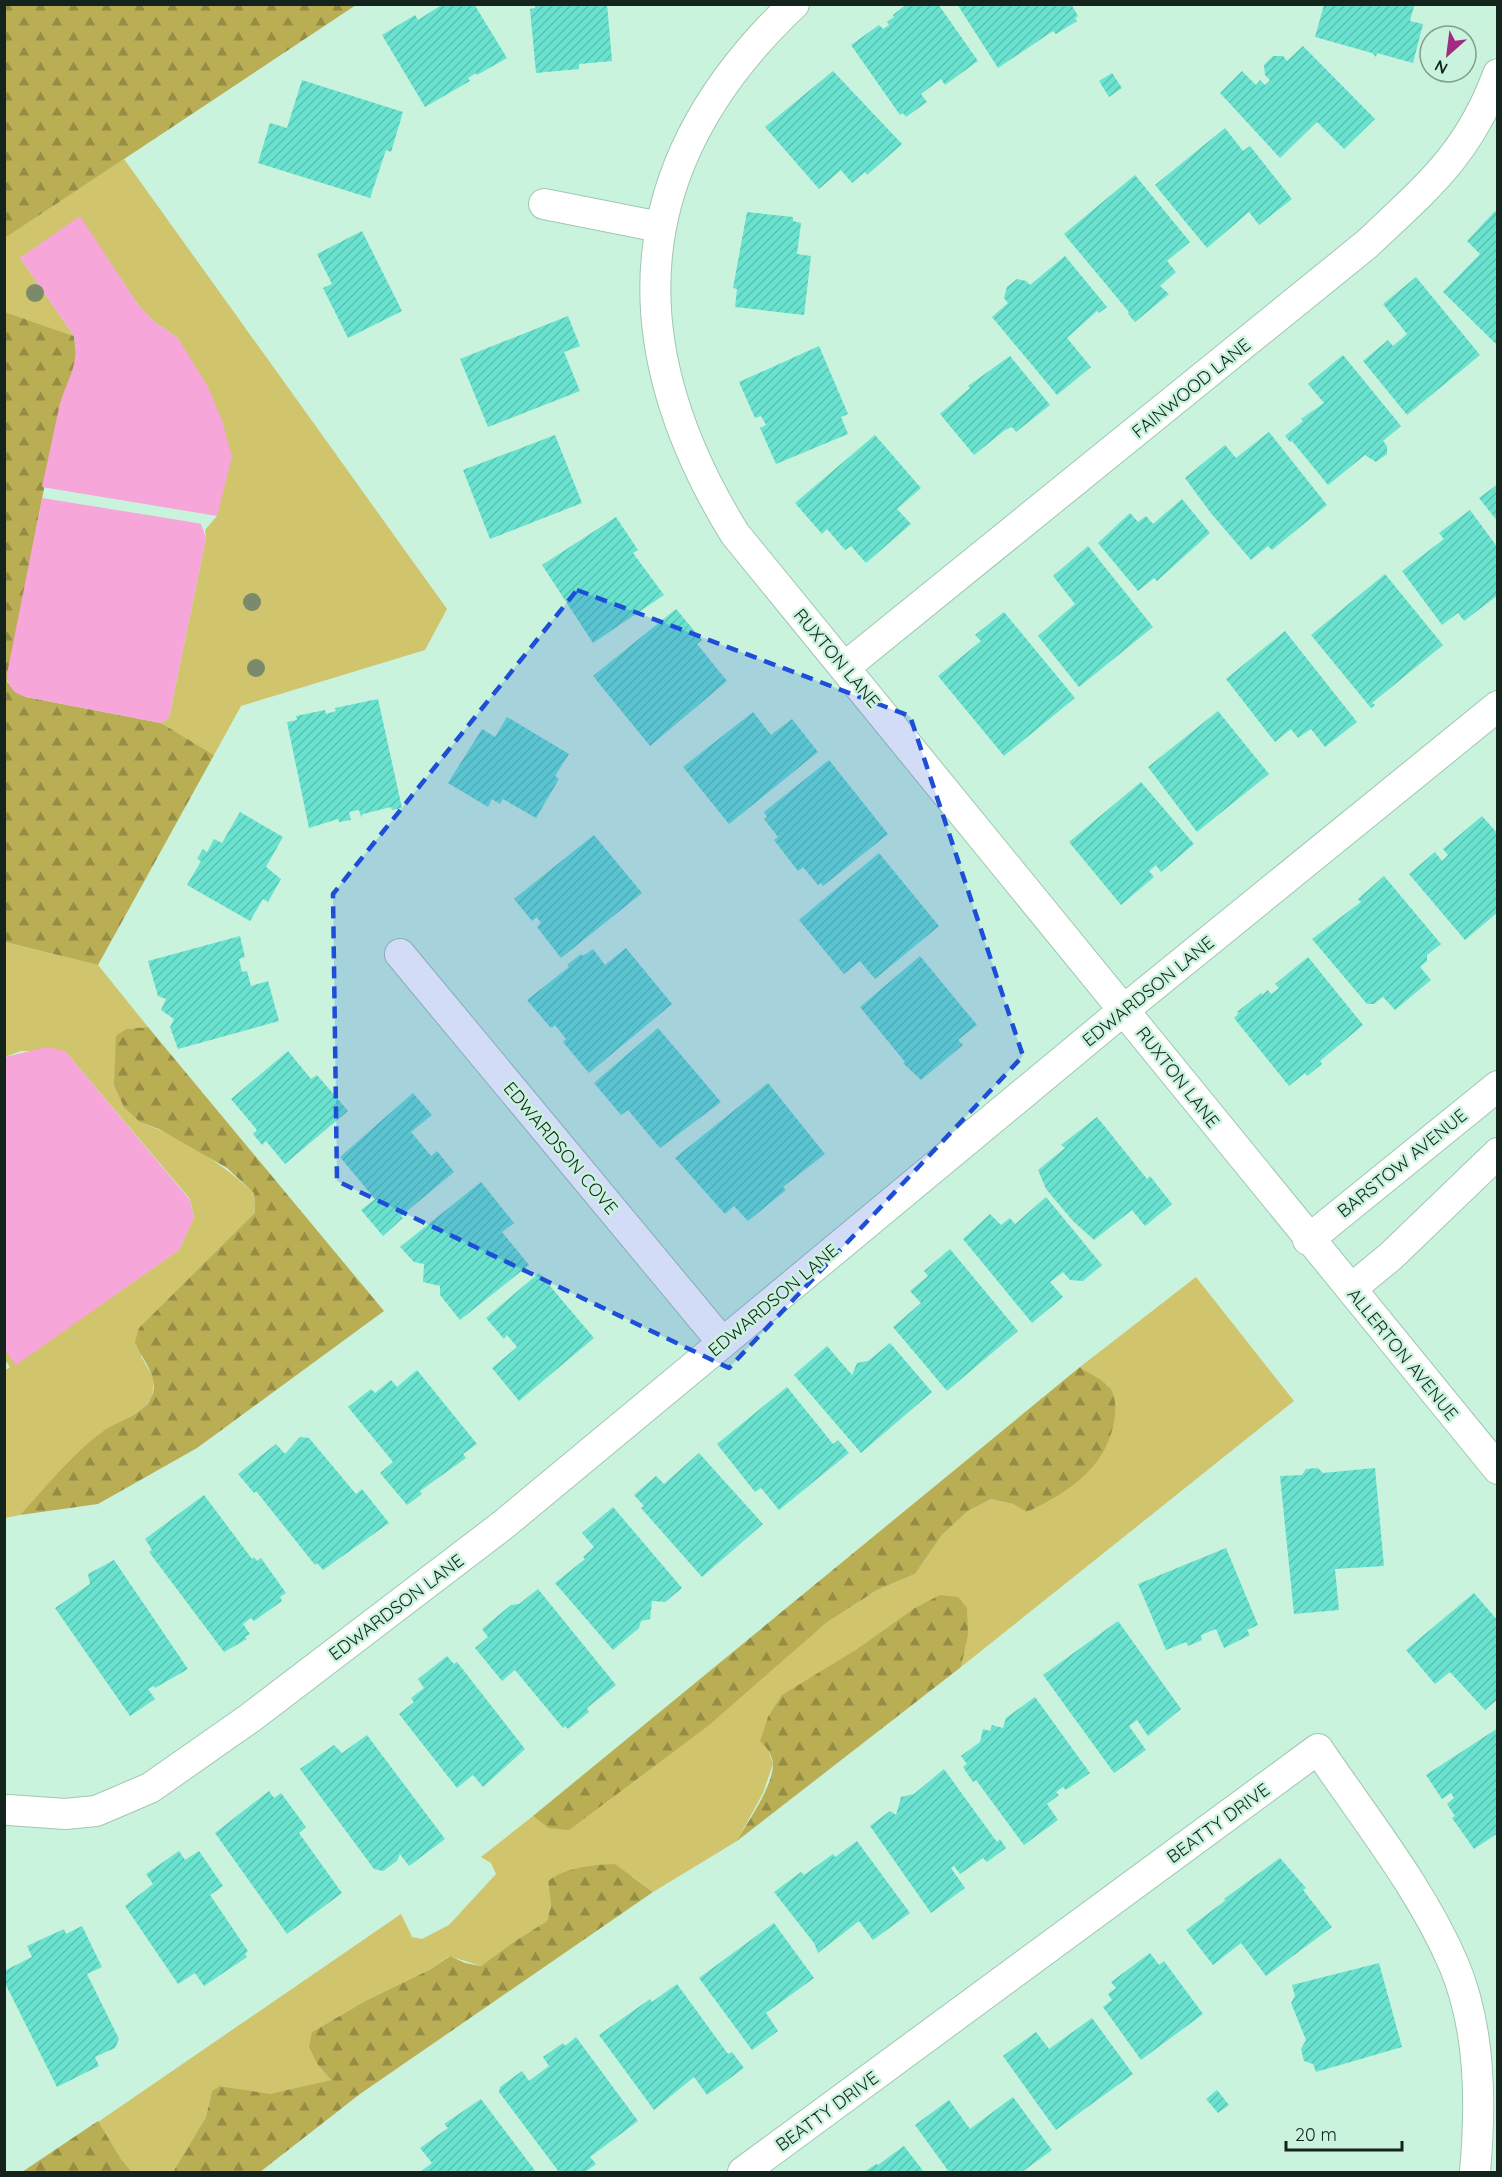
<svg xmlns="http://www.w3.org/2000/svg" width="1502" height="2177" viewBox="0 0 1502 2177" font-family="Quicksand,sans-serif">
<defs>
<pattern id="forest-firs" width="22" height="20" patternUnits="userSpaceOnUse" patternTransform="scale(1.5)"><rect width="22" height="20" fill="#baae54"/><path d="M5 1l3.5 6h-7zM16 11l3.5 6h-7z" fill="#968d45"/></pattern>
<pattern id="building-hatch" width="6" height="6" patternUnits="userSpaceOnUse" patternTransform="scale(1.5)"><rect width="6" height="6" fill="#6ae2d0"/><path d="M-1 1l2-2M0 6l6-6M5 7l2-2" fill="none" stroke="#5bc2b2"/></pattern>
</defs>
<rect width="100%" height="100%" fill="#c9f3dc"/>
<path fill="#d0c46c" d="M 124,159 L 447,609 L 425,650 L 241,706 L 214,755 L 161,723 L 169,718 L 206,538 L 205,530 L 217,516 L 178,338 L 152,320 L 137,303 L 80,217 L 20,258 L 74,336 L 5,312 L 5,238 Z
M 5,942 L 98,965 L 148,1027 L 126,1029 L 140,1122 C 182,1137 221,1163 254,1193 L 255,1214 L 141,1356 L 154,1379 L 152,1397 L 142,1410 L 102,1432 L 66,1466 L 20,1515 L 5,1518 L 4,1371 L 10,1367 L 5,1360 L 5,1349 L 16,1364 L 179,1250 L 194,1218 L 190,1199 L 65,1051 L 21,1051 L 5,1057 Z
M 1196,1277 L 1294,1401 L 961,1667 L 968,1636 L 913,1609 L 854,1651 L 767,1747 L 773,1764 L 763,1793 L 737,1841 L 653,1892 L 632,1876 L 548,1881 L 551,1906 L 547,1921 L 512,1943 L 481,1966 L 449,1956 L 429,1970 L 367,2000 L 312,2032 L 318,2065 L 331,2080 L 270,2095 L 221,2086 L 212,2091 L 206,2117 L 173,2172 L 132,2172 L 121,2159 L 98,2122 L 401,1914 L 412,1937 L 422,1939 L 449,1925 L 496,1874 L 491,1863 L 481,1857 L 533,1816 L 548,1828 L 777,1664 L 826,1623 L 877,1590 L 915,1574 L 942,1535 L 968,1511 L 991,1499 L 1013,1504 L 1028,1512 L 1109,1386 L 1080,1367 Z"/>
<path fill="url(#forest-firs)" d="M 5,4 L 356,4 L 356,5 L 5,238 Z
M 5,312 L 74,336 L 77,361 L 60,405 L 7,682 L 26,697 L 161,723 L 214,755 L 98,965 L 5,942 Z
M 148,1027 L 384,1311 L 197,1448 L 98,1504 L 20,1515 C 46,1487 71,1455 102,1432 C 118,1420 142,1416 151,1398 C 161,1378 142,1360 135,1342 L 139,1328 L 255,1213 L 254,1193 L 227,1168 L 159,1129 L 140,1122 L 124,1107 L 114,1085 L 116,1036 L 126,1029 Z
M 1080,1367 C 1088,1373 1100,1378 1107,1385 C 1115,1392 1116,1404 1115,1415 C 1109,1466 1071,1491 1027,1512 L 1013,1504 L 991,1499 L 968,1511 L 942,1535 L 915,1574 L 877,1590 L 826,1623 L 708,1726 L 569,1830 L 548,1828 L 533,1816 Z
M 940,1595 L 958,1597 L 967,1608 L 968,1636 L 961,1667 L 737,1841 C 748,1821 772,1788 773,1765 C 773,1756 766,1746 760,1741 L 768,1717 L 782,1695 L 854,1651 L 913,1609 Z
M 615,1864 L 653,1892 L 360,2094 L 260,2172 L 173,2172 L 206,2117 L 212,2091 L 220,2086 L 270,2094 L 331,2080 L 318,2065 L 309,2047 L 312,2032 L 367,2000 L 429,1970 L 450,1956 L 465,1963 L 481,1966 L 512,1943 L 547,1921 L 551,1906 L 548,1881 C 567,1867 592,1865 615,1864 Z
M 98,2121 L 121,2159 L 132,2172 L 22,2172 Z"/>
<path fill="#f6a6d8" d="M 80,216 L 137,303 L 152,320 L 178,338 L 208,387 L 222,420 L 232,457 L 217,516 L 42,487 C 48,461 53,434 59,408 C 66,380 80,367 74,336 L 20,258 Z
M 42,498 L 191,522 L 201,524 L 206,538 L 169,718 L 161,723 L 26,697 C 14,693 8,688 7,674 Z
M 47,1047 L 65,1051 L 190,1200 L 194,1218 L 179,1250 L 16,1365 L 4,1349 L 5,1057 Z"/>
<path fill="url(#building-hatch)" d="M 443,4 L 474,4 L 507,58 L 477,75 L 476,73 L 468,78 L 470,81 L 425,107 L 382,35 L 415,15 L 418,20 Z
M 535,4 L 607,4 L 612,61 L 579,64 L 579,69 L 536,73 L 530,9 L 535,8 Z
M 907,4 L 938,4 L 978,61 L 945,85 L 941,79 L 921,94 L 927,102 L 906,117 L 903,113 L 900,115 L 851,45 L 879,25 L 883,29 L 889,25 L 887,22 L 894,17 L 893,15 Z
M 957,4 L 1071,4 L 1078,16 L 1075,18 L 1077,21 L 1056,34 L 1053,31 L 998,68 Z
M 1324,5 L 1414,6 L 1410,21 L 1423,24 L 1413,63 L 1377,53 L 1376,57 L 1372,53 L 1315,37 Z
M 1303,46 L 1375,119 L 1344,149 L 1317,122 L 1280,158 L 1220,93 L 1242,71 L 1256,85 L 1260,80 L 1265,85 L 1270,80 L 1265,75 L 1264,65 L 1273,56 L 1283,56 L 1287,61 Z
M 833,71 L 902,144 L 867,175 L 865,172 L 852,183 L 841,170 L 819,189 L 765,127 Z
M 1112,73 L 1122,88 L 1109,97 L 1099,81 Z
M 302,80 L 403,112 L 391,152 L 386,150 L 370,198 L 258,163 L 270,123 L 287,128 Z
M 1225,128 L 1243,151 L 1250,146 L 1292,199 L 1259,225 L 1249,212 L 1207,248 L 1155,185 Z
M 1135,175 L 1190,242 L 1167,261 L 1176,272 L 1160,286 L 1169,294 L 1135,322 L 1128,314 L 1129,312 L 1064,234 Z
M 1495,211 L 1498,213 L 1498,346 L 1443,292 L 1480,254 L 1467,241 Z
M 747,212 L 793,217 L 793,221 L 801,223 L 797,254 L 811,256 L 804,315 L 735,307 L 737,289 L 733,288 Z
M 362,231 L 402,311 L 348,338 L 323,288 L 332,284 L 317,254 Z
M 1065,256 L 1107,307 L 1099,313 L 1097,311 L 1067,338 L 1091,367 L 1057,395 L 992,317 L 1008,303 L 1004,298 L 1007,287 L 1017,279 L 1026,281 L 1030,285 Z
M 1416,277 L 1480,355 L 1407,415 L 1363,361 L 1388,340 L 1393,346 L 1407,334 L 1383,304 Z
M 568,316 L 580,346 L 564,352 L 580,391 L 488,427 L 460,359 Z
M 819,346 L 848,414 L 841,417 L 848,434 L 776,464 L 760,428 L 766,425 L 761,416 L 755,418 L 739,382 Z
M 1343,355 L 1401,426 L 1383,441 L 1387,446 L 1387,454 L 1376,462 L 1365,455 L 1328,485 L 1292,441 L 1290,442 L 1285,436 L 1303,421 L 1301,419 L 1324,403 L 1308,384 Z
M 1010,356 L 1050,405 L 1016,432 L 1012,427 L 1005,430 L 974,455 L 940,414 L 970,388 L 968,386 Z
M 1269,432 L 1327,505 L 1272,550 L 1268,546 L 1251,560 L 1210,512 L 1185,478 L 1225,445 L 1236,458 Z
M 555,435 L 582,503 L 490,539 L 463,470 Z
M 875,435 L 921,488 L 897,509 L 911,524 L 866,563 L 851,546 L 845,550 L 827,529 L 822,534 L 795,503 Z
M 1498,484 L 1498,522 L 1479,498 Z
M 1182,499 L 1210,533 L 1157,581 L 1154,578 L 1138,591 L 1098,543 L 1130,513 L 1138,522 L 1146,516 L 1153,524 Z
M 1470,510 L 1498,548 L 1498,595 L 1464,621 L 1458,613 L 1442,625 L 1402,571 L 1444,539 L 1439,533 Z
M 616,517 L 638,550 L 633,553 L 664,595 L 593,643 L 542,565 Z
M 1088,546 L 1153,627 L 1079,687 L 1038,636 L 1075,604 L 1053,576 Z
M 1385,574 L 1443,645 L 1372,703 L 1375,705 L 1371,708 L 1311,635 Z
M 676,609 L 702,640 L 697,644 L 727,681 L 650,746 L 593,676 Z
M 1004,612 L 1075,698 L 1004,756 L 938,676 L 981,641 L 975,635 Z
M 1285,631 L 1357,722 L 1325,747 L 1311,729 L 1298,738 L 1291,729 L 1275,742 L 1226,679 Z
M 378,699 L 402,808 L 392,810 L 391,807 L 363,814 L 361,817 L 359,810 L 349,812 L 351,820 L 339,822 L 338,819 L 309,828 L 287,722 L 297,720 L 296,716 L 325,710 L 326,714 L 336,711 L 335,708 Z
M 1218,711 L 1269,774 L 1197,832 L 1148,767 Z
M 753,712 L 771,735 L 792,719 L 818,752 L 729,824 L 683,767 Z
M 507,717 L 569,754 L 555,776 L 559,779 L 536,818 L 503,799 L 500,804 L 492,799 L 488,807 L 448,783 L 482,729 L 495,737 Z
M 829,760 L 888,834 L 823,886 L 821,883 L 818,885 L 803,867 L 798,871 L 774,840 L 778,837 L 764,819 L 767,817 L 764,812 Z
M 1141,782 L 1194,844 L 1161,872 L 1156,865 L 1149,871 L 1154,877 L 1121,905 L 1069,842 Z
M 240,812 L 283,837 L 266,867 L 281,879 L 268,902 L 263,899 L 250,921 L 187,885 L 201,861 L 197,859 L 203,849 L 207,852 L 214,839 L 222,843 Z
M 1482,816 L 1498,834 L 1498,912 L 1465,940 L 1409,874 L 1435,852 L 1442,861 L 1448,855 L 1443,849 Z
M 594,835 L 642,893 L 561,958 L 537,927 L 541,923 L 537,917 L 532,921 L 514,899 Z
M 879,853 L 939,926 L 875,979 L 860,961 L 844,974 L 799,920 Z
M 1384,876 L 1441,944 L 1427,955 L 1427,961 L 1420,967 L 1431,980 L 1395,1010 L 1383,997 L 1374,1004 L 1367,1004 L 1312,939 L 1361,902 L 1358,899 Z
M 240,936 L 245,957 L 239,959 L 242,972 L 247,971 L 251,986 L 268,981 L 279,1021 L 178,1049 L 170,1027 L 174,1019 L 161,1010 L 166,999 L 158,996 L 148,961 Z
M 626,948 L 672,1004 L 589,1073 L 563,1042 L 566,1039 L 555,1025 L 551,1028 L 527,1000 L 569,967 L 567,965 L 581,954 L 583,956 L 593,949 L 605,965 Z
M 920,956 L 977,1025 L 958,1040 L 963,1045 L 921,1080 L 903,1063 L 905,1062 L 860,1007 Z
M 1308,957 L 1363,1025 L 1320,1061 L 1322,1064 L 1307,1076 L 1305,1073 L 1289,1086 L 1234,1018 L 1239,1013 L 1237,1012 L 1261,993 L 1262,995 L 1268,990 L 1271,994 L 1279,988 L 1275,984 Z
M 658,1028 L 721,1102 L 660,1148 L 628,1110 L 621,1115 L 594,1083 Z
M 288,1051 L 311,1079 L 317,1075 L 348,1111 L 285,1164 L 266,1141 L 262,1145 L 253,1134 L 257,1130 L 231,1099 Z
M 768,1083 L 825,1154 L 788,1183 L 783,1187 L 786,1190 L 748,1221 L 734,1206 L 725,1214 L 675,1158 Z
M 413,1093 L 432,1115 L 411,1132 L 431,1156 L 437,1151 L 454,1172 L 401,1216 L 403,1218 L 383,1236 L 361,1210 L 375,1199 L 340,1157 Z
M 1097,1117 L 1147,1179 L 1150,1176 L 1172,1204 L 1145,1226 L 1132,1210 L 1094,1240 L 1073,1221 L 1046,1189 L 1038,1170 L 1065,1148 L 1061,1145 Z
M 481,1182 L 514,1223 L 502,1232 L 529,1265 L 460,1320 L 440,1295 L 440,1286 L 423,1282 L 424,1264 L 414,1262 L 400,1247 Z
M 1046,1197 L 1102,1265 L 1083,1281 L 1070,1280 L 1063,1272 L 1050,1282 L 1063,1297 L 1032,1323 L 963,1239 L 990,1214 L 1001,1225 L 1010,1218 L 1015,1224 Z
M 950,1249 L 1018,1331 L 947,1391 L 893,1327 L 921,1303 L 910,1291 L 928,1276 L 924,1271 Z
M 539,1273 L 594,1338 L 519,1401 L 492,1368 L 517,1347 L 507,1335 L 504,1339 L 486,1318 Z
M 890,1343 L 932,1392 L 861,1453 L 794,1375 L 827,1346 L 852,1375 L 857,1363 L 868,1361 Z
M 417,1370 L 477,1444 L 463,1454 L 466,1458 L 420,1491 L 422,1494 L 407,1505 L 380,1473 L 393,1462 L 348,1407 L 371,1389 L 375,1393 L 391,1380 L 397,1387 Z
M 787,1387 L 833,1444 L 838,1440 L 849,1453 L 779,1510 L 761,1488 L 755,1492 L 717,1444 Z
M 300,1437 L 309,1438 L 356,1494 L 362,1489 L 389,1523 L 323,1570 L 317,1563 L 315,1565 L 256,1491 L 254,1493 L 238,1474 L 276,1444 L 285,1454 Z
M 699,1453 L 763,1524 L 702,1577 L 641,1508 L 644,1506 L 634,1495 L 656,1476 L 664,1484 Z
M 1318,1468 L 1323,1473 L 1375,1468 L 1384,1566 L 1335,1569 L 1339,1610 L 1294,1614 L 1280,1476 L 1302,1475 L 1306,1469 Z
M 204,1495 L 252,1559 L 254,1557 L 257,1561 L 261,1558 L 286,1593 L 280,1597 L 282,1601 L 254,1621 L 251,1618 L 243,1624 L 250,1634 L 245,1637 L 247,1639 L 224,1652 L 149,1552 L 152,1550 L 145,1539 Z
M 613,1507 L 682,1588 L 665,1602 L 652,1601 L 650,1619 L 641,1621 L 639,1628 L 613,1650 L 555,1583 L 585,1559 L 583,1557 L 594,1547 L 582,1533 Z
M 1226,1548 L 1258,1625 L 1247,1630 L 1250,1635 L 1224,1648 L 1216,1629 L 1201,1635 L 1202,1640 L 1188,1646 L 1186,1642 L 1166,1650 L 1138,1584 Z
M 114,1560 L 188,1669 L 155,1688 L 154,1686 L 148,1689 L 155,1699 L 130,1716 L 55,1608 L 90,1584 L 88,1574 Z
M 538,1589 L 616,1685 L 587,1708 L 589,1712 L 568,1729 L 565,1726 L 563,1728 L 515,1670 L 502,1681 L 475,1648 L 488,1637 L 482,1629 L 511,1605 L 519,1604 Z
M 1474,1593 L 1498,1621 L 1498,1699 L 1485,1710 L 1450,1672 L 1435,1684 L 1406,1650 Z
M 1118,1621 L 1181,1709 L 1148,1736 L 1137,1720 L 1129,1726 L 1146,1750 L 1114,1773 L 1043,1675 Z
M 447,1656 L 454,1664 L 457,1662 L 525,1749 L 483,1787 L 473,1775 L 457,1788 L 399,1714 L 414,1702 L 411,1698 L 424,1688 L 418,1679 Z
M 1035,1697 L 1090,1773 L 1066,1790 L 1063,1787 L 1056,1792 L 1059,1795 L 1047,1804 L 1058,1820 L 1024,1845 L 976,1780 L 973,1782 L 963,1767 L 967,1764 L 961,1756 L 980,1742 L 983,1729 L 990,1731 L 992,1725 L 1003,1728 L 1006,1718 Z
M 1498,1728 L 1498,1833 L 1474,1849 L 1452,1818 L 1455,1816 L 1447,1804 L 1454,1798 L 1451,1793 L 1442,1799 L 1426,1775 Z
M 367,1735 L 445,1839 L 409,1866 L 400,1854 L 397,1861 L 383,1871 L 374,1869 L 300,1769 L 334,1745 L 342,1753 Z
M 944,1769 L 997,1842 L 1000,1839 L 1006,1848 L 987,1862 L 983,1858 L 960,1874 L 954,1866 L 951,1868 L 965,1888 L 931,1913 L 870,1826 L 890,1811 L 896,1815 L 901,1797 L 914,1794 Z
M 269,1791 L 274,1798 L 281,1793 L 306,1827 L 299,1833 L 342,1893 L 287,1934 L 215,1833 Z
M 857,1841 L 910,1913 L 873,1940 L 859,1921 L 818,1953 L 814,1943 L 774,1892 L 801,1872 L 804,1875 L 833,1854 L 835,1857 Z
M 179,1851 L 185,1860 L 199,1851 L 223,1886 L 210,1895 L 248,1951 L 245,1954 L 247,1957 L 204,1986 L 195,1973 L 178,1984 L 125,1906 L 153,1884 L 146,1874 Z
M 1280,1858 L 1306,1888 L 1303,1890 L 1332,1927 L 1266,1976 L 1241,1943 L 1213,1965 L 1186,1930 L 1226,1900 L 1224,1899 Z
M 774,1923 L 814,1978 L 766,2013 L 778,2031 L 752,2050 L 699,1978 Z
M 82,1926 L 102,1967 L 87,1974 L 119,2039 L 115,2048 L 95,2057 L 99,2066 L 57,2087 L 4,1981 L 4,1971 L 32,1957 L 27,1946 L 64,1929 L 66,1934 Z
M 1150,1953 L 1159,1965 L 1164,1961 L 1203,2014 L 1141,2060 L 1103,2007 L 1112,2000 L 1108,1994 L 1116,1988 L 1111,1982 Z
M 1379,1963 L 1402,2047 L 1316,2072 L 1313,2064 L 1304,2061 L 1301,2049 L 1306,2040 L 1291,2003 L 1295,1996 L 1292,1985 Z
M 677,1984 L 728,2054 L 732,2052 L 744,2068 L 707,2095 L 694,2077 L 654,2110 L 599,2035 L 650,1999 L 652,2002 Z
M 1092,2018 L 1133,2074 L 1056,2130 L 1003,2056 L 1036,2032 L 1049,2049 Z
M 576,2037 L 638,2121 L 590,2157 L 596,2164 L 585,2172 L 559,2172 L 499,2092 L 500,2087 L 522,2071 L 529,2081 L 549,2066 L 543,2057 L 563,2043 L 565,2046 Z
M 1217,2090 L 1229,2105 L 1218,2113 L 1206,2099 Z
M 1013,2097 L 1052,2150 L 1022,2172 L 949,2172 L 915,2125 L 949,2100 L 970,2129 Z
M 481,2099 L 536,2172 L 420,2172 L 432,2163 L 420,2148 L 448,2128 L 444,2124 Z
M 904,2146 L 924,2172 L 864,2172 L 876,2164 L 878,2165 Z"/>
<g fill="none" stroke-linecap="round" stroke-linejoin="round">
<defs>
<path id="minor" d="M 794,4 C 626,163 616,341 735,534 L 1498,1469
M 544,204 L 660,227
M 845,667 L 1367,244 C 1426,188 1469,154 1498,74
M 400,954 L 722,1342
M 1308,1240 L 1498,1086
M 1351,1289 L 1391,1256 L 1498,1153
M 9,1810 L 65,1814 L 96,1811 L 150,1788 L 250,1718 L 503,1525 L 1125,1009 L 1498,706
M 743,2172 L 1318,1749 C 1365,1819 1421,1888 1454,1965 C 1481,2030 1481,2104 1475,2172"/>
</defs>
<use href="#minor" stroke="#9fc7b2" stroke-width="32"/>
<use href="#minor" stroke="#fff" stroke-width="30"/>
</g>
<g fill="#7a8a6a">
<circle cx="35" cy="293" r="9"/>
<circle cx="252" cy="602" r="9"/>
<circle cx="256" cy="668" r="9"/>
</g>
<path fill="#1d4ed8" fill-opacity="0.2" stroke="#1d4ed8" stroke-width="4.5" stroke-dasharray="12 8" stroke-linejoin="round" d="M 577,590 L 910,716 L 1023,1056 L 729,1368 L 337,1181 L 333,894 Z"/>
<g text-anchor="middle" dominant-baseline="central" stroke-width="5" stroke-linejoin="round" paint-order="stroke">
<g font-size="18" fill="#14241c" stroke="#c9f3dc">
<text transform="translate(1191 388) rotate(-39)">FAINWOOD LANE</text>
<text transform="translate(837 658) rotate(50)">RUXTON LANE</text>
<text transform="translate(1148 991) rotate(-39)">EDWARDSON LANE</text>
<text transform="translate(1178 1077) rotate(52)">RUXTON LANE</text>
<text transform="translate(561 1148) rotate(50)">EDWARDSON COVE</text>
<text transform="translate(1402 1163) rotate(-39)">BARSTOW AVENUE</text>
<text transform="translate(773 1300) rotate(-40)">EDWARDSON LANE</text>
<text transform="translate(1403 1354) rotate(51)">ALLERTON AVENUE</text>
<text transform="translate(396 1607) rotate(-37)">EDWARDSON LANE</text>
<text transform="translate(1218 1823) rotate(-36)">BEATTY DRIVE</text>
<text transform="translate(827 2111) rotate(-36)">BEATTY DRIVE</text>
</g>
</g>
<rect width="1502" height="2177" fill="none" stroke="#14241c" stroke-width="12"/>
<g transform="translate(1448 54) rotate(208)"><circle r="28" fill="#c9f3dc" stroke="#81a08f" stroke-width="1.5"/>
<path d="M0-4.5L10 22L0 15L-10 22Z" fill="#a32a80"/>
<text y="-9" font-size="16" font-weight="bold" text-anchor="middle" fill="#14241c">N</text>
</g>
<path d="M1286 2141v9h116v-9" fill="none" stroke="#14241c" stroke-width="3"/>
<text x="1295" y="2141" font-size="18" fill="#14241c" stroke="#c9f3dc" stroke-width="4.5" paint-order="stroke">20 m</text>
</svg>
